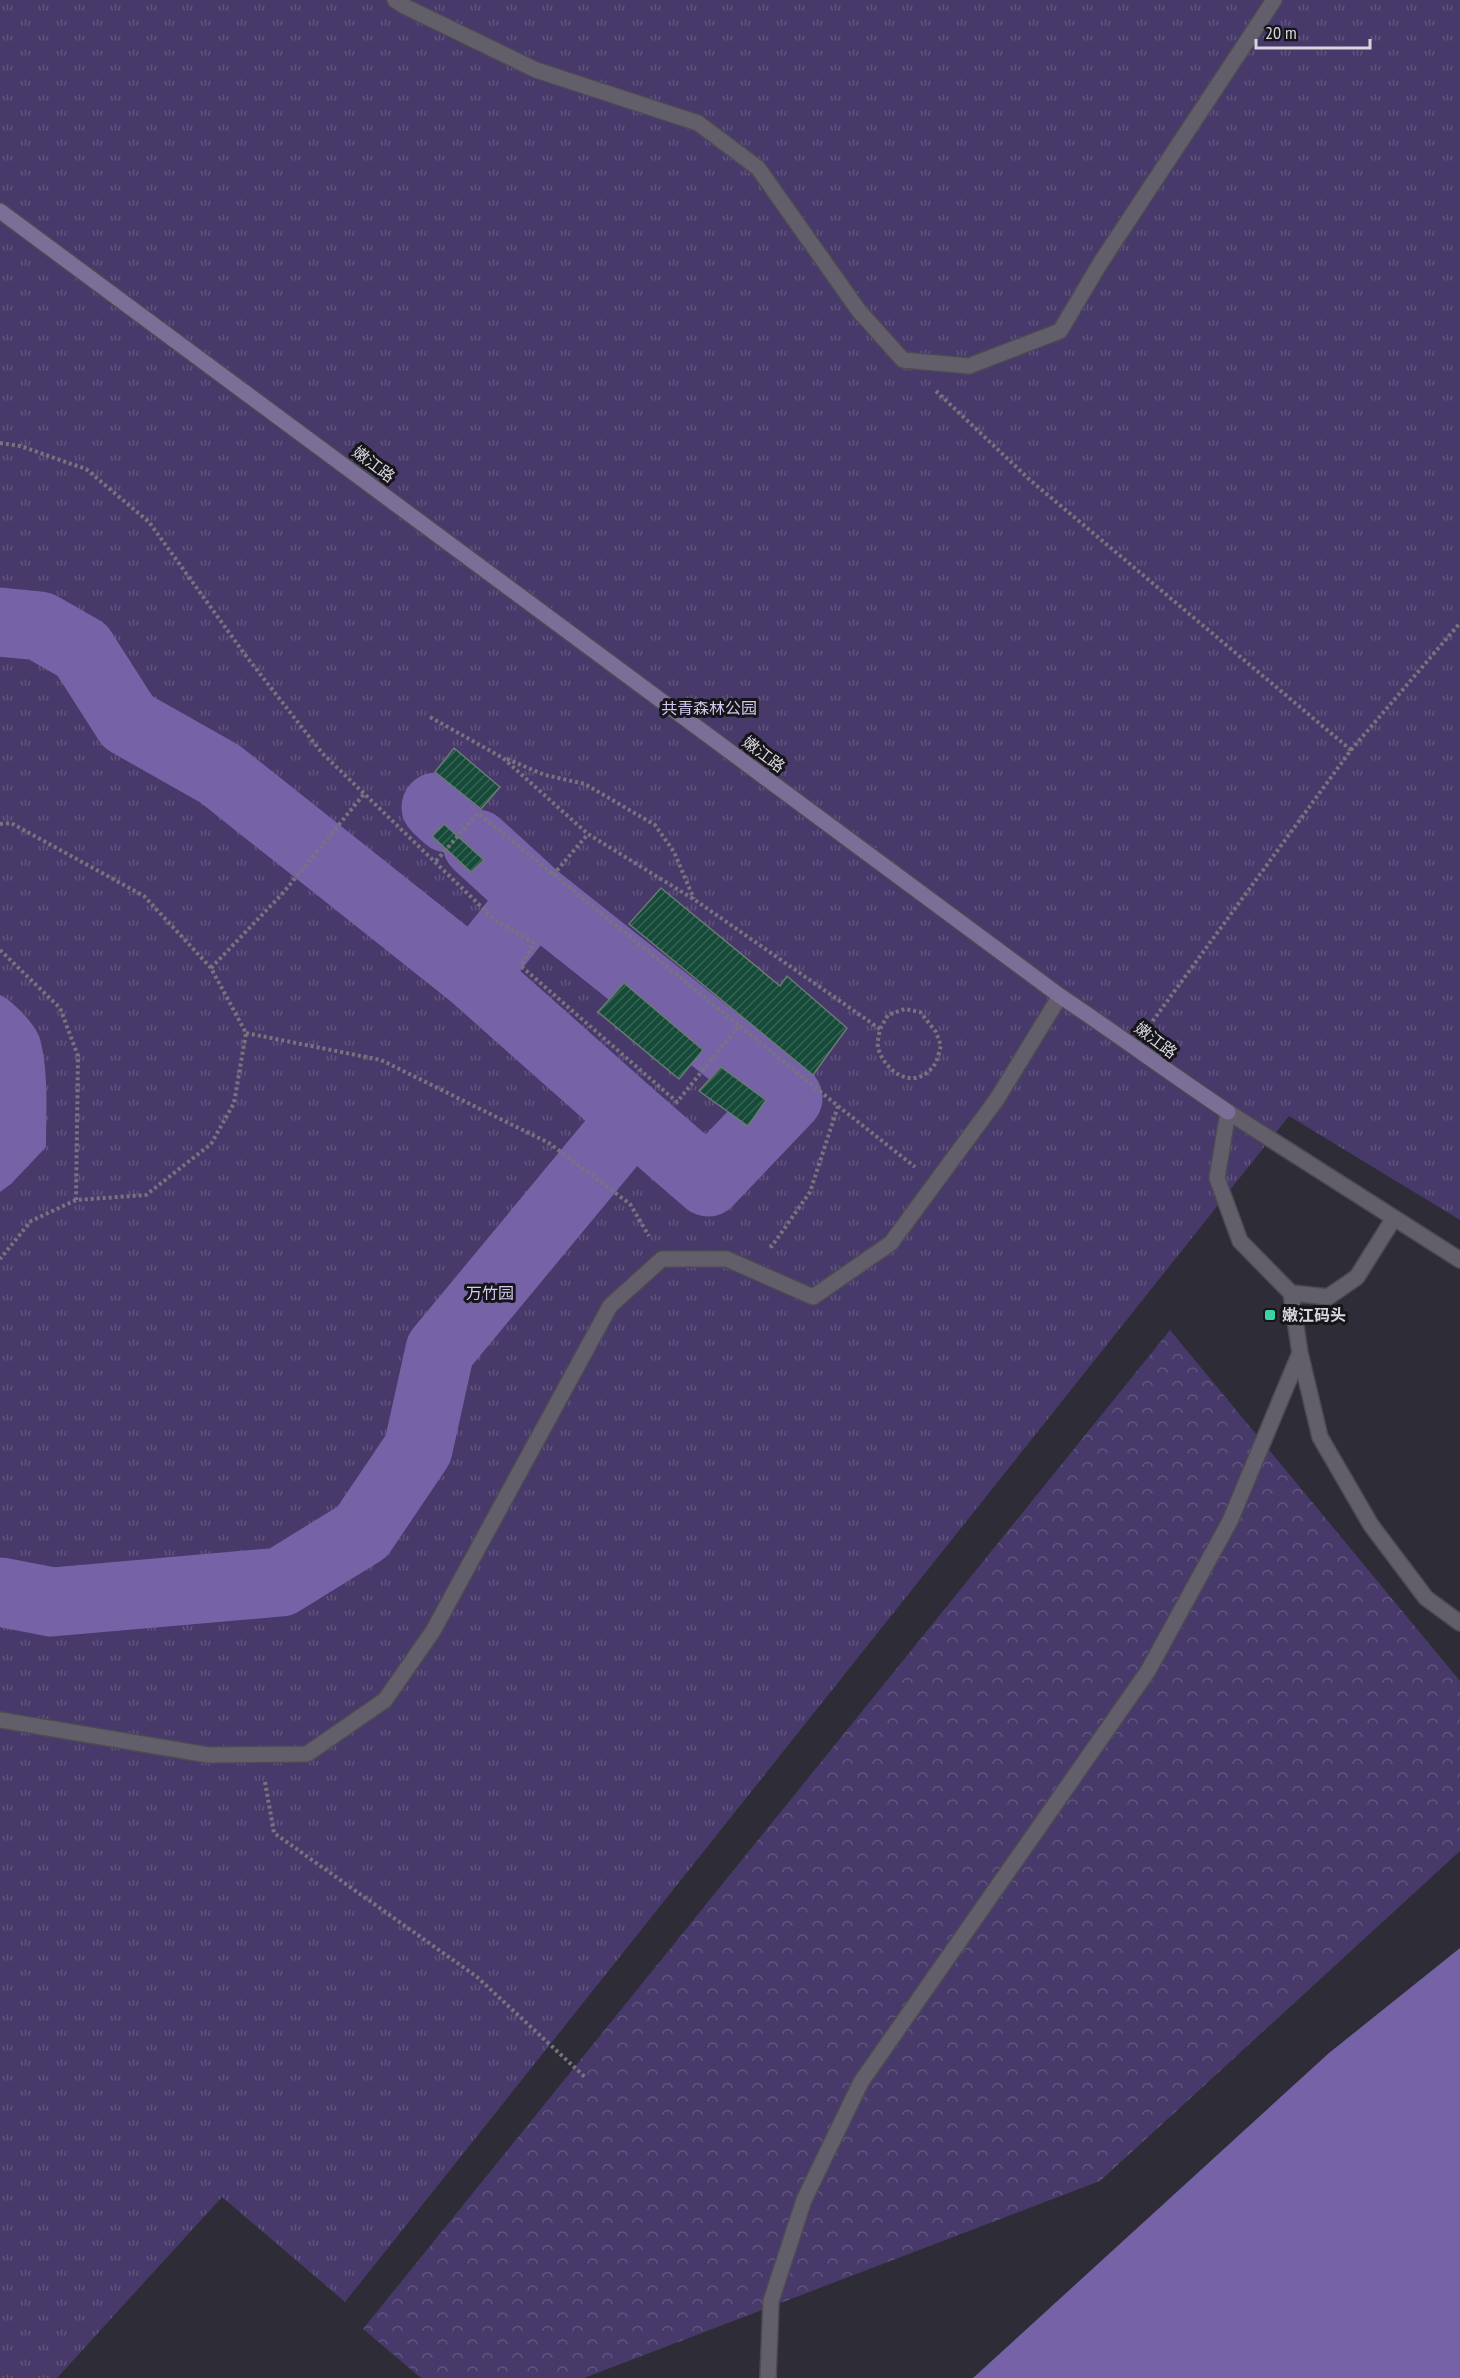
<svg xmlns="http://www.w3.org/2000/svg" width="1460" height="2378" viewBox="0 0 1460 2378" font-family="'PT Sans Narrow','Noto Sans SC',sans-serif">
<defs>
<pattern id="grass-tufts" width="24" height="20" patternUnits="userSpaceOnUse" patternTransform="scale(1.5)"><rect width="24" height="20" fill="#473969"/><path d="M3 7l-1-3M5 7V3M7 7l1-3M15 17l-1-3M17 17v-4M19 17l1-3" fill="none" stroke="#61557e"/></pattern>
<pattern id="forest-crowns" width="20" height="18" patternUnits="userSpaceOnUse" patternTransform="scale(1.5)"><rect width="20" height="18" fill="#473969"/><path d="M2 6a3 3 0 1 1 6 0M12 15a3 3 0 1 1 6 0" fill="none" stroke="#61557e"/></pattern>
<pattern id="building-hatch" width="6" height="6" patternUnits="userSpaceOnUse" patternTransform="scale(1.5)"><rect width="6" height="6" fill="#164b39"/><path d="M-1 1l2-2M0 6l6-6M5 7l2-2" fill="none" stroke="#376455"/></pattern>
</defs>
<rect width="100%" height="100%" fill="#2e2c36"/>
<path fill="url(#grass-tufts)" d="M 0,0 L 1460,0 L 1460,1220 L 1289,1116 L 345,2302 L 222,2197 L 57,2378 L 0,2378 Z"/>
<path fill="url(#forest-crowns)" d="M 1170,1330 L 1460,1681 L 1460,1851 L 1100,2181 L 584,2378 L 421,2378 L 363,2329 Z"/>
<path fill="#7662a7" d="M 0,995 C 12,1000 37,1026 40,1039 C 49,1073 46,1112 46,1147 L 11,1184 L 0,1192 Z
M 1460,1948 L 1460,2378 L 973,2378 L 1329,2053 Z"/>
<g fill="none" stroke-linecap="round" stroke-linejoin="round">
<path stroke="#7662a7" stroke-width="69" d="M 0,622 L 40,626 L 82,650 L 128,722 L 220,774 L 473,975 L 633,1117 L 440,1350 L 418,1449 L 362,1532 L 281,1582 L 52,1602 L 0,1592
M 436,807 L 448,818
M 477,844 L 535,897
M 473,975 L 535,897 L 788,1098 L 708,1182 L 633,1117"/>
</g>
<path fill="url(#building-hatch)" stroke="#6c7a74" stroke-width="1.5" d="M 454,748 L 500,787 L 481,809 L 435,772 Z
M 444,824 L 484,860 L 471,872 L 432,836 Z
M 661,888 L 780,986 L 787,976 L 847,1028 L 813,1075 L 629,924 Z
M 624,983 L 703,1050 L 679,1079 L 598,1012 Z
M 721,1067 L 766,1100 L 748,1126 L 699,1091 Z"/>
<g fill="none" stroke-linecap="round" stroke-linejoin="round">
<defs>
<path id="lane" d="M 727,1259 L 813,1297 L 891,1243 L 997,1099 L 1060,996
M 1291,1293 L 1240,1241 L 1217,1178 L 1228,1112 L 1460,1260
M 1291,1293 L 1300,1353 L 1320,1437 L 1371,1525 L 1426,1598 L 1460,1623
M 1291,1293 L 1328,1297 L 1357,1277 L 1394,1218
M 768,2378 L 771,2301 L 804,2200 L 861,2082 L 1148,1671 L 1230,1521 L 1300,1353"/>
<path id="street" d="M 395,0 L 404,6 L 536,70 L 698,123 L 758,168 L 859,311 L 903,360 L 969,366 L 1060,331 L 1101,262 L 1274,0
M 0,1720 L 208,1755 L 307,1754 L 385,1700 L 433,1631 L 610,1306 L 662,1259 L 727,1259"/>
<path id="secondary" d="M 0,211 L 1060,996 C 1117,1034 1171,1074 1228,1112"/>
</defs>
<use href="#lane" stroke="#4d4a53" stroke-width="18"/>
<use href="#street" stroke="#4d4a53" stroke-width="18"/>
<use href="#secondary" stroke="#4d4a53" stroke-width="18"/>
<path stroke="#76747d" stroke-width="4" stroke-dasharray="3 3" stroke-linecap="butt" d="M 936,391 L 1030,480 L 1351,750
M 0,443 L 20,446 L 86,469 L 149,522 L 246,656 L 322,753 L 495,920 L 534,943 L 521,966 L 677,1102 L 738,1027
M 430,717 L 503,758 L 588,834 L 695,900 L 880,1029 C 879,1035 877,1042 878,1048 C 886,1074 916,1092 935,1064 C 938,1059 939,1051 941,1046 L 936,1032 L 920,1012 L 905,1009 L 888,1015 L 880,1029
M 507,759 L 545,775 L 585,784 L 655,825 L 674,852 L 694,899
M 0,824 L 11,823 L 144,896 L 211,968 L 246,1033 L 234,1103 L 211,1144 L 146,1195 L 76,1200 L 31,1221 L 0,1259
M 436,861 L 478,813 L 838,1106 L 810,1192 L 772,1246 L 768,1247
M 553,875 L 588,834
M 0,950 L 60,1008 L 78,1056 L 76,1200
M 211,968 L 283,893 L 364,794
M 1149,1026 L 1351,750 L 1460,623
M 246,1033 L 381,1060 L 549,1143 L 630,1204 L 649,1236
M 838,1106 L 915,1167
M 265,1782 L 274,1833 L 477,1977 L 586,2078"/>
<use href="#lane" stroke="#625f6b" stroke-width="15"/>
<use href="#street" stroke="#625f6b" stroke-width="15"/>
<use href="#secondary" stroke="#7b6f97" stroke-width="15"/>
</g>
<rect fill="#3bd4a4" stroke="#16151a" stroke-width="2" x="1264" y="1309" width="12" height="12" rx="3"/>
<g text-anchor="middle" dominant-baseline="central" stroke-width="6" stroke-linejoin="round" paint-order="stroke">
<g font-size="16" fill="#d8d6dd" stroke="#16151a">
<text transform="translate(374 464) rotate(37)">嫩江路</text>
<text transform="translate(764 754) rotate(37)">嫩江路</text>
<text transform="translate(1156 1040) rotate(37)">嫩江路</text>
</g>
<g font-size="16" fill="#d3c9f1" stroke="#16151a">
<text x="709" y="708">共青森林公园</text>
<text x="490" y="1293">万竹园</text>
</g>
<g font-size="16" font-weight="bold" fill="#d8d6dd" stroke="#16151a" text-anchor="start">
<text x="1282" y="1315">嫩江码头</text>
</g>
</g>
<path d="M1256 39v9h114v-9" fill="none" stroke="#d8d6dd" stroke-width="3"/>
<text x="1265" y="39" font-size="18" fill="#d8d6dd" stroke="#16151a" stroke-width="4.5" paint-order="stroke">20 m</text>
</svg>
